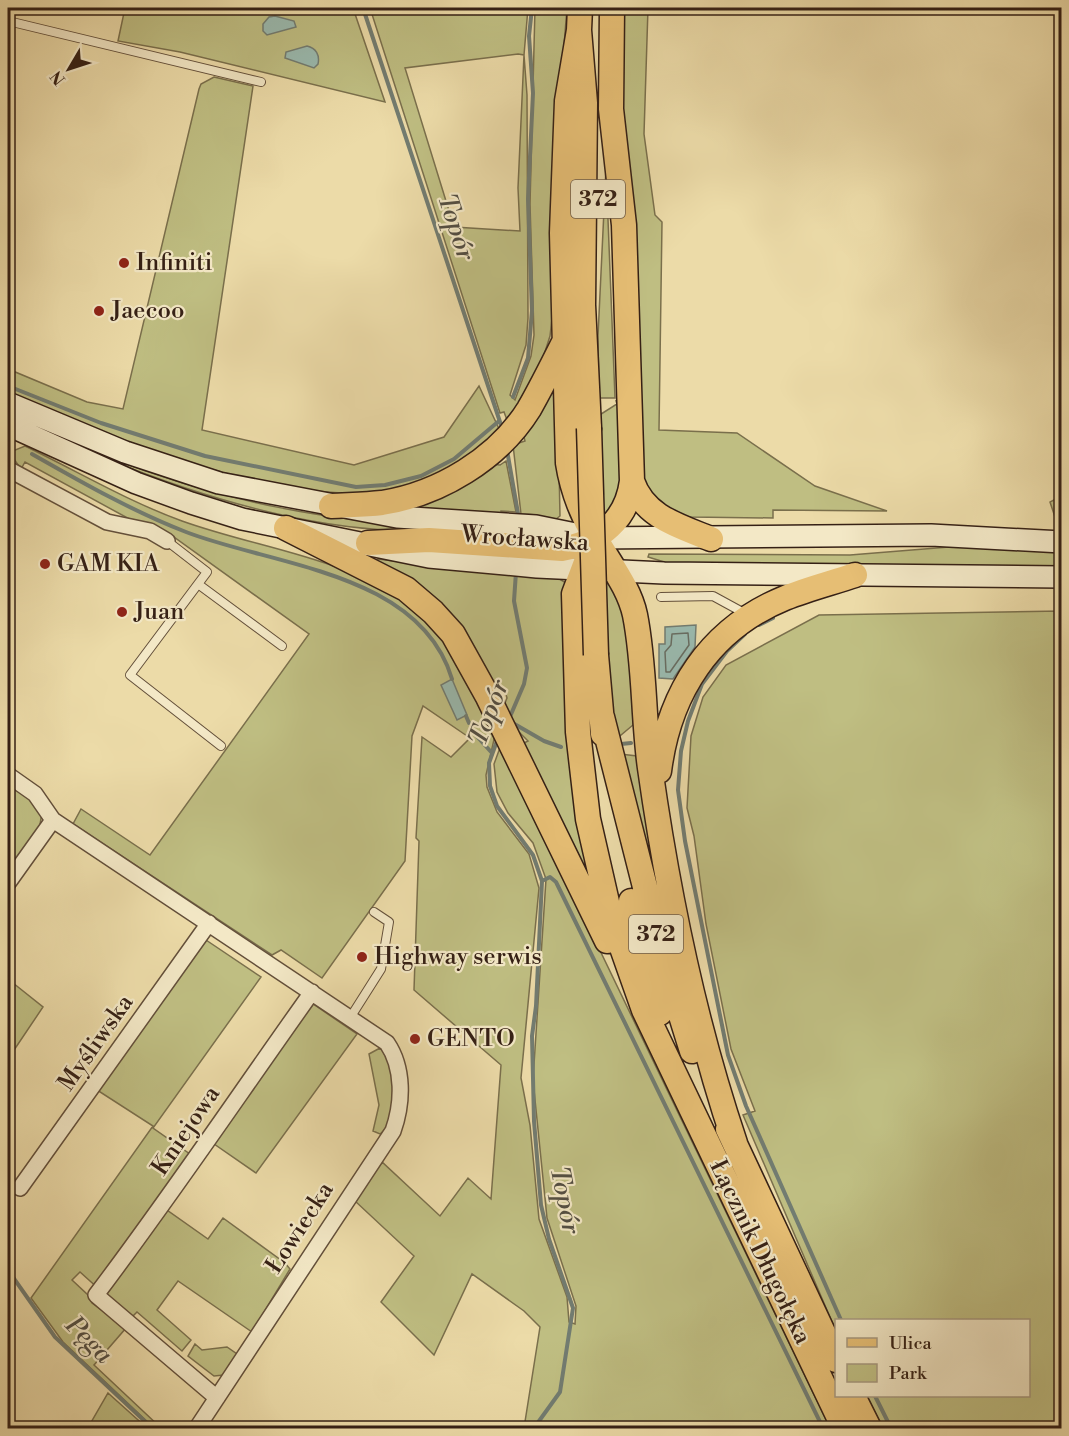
<svg xmlns="http://www.w3.org/2000/svg" width="1069" height="1436" viewBox="0 0 1069 1436" font-family="'Libre Bodoni',serif">
<rect width="100%" height="100%" fill="#ecdba8"/>
<filter id="stains"><feTurbulence type="fractalNoise" baseFrequency=".00333" numOctaves="4"/><feColorMatrix values="0 0 0 0 .2 0 0 0 0 .09 0 0 0 0 .02 0 0 0 .5 -.17"/></filter>
<radialGradient id="worn" r=".72"><stop offset=".6" stop-color="#630" stop-opacity="0"/><stop offset="1" stop-color="#630" stop-opacity=".3"/></radialGradient>
<path fill="#bfbe82" stroke="#7a6f4c" stroke-width="1.5" fill-rule="evenodd" d="M 125,8 L 339,8 L 354,11 L 385,102 L 180,52 L 118,41 Z
M 370,8 L 528,8 L 524,55 L 527,95 L 528,318 L 526,345 L 510,395 L 515,400 L 531,356 L 534,335 L 530,204 L 535,8 L 567,8 L 553,183 L 553,310 L 550,336 L 535,383 L 507,420 L 504,412 L 500,413 ZM 518,54 L 524,55 L 518,188 L 520,231 L 454,227 L 405,68 Z
M 617,8 L 648,8 L 644,134 L 655,215 L 662,222 L 659,430 L 737,433 L 815,486 L 887,511 L 773,510 L 773,518 L 690,517 L 671,514 L 642,491 L 621,154 Z
M 214,77 L 253,86 L 202,430 L 354,465 L 444,437 L 479,386 L 500,431 C 488,447 474,454 457,464 C 444,471 427,485 413,488 C 288,514 123,439 8,395 L 8,369 L 87,402 L 123,409 L 199,89 L 201,84 Z
M 606,168 L 611,193 L 607,194 L 615,398 L 599,398 L 598,336 Z
M 557,375 L 560,516 L 556,519 L 538,518 L 537,515 L 521,514 L 513,445 L 525,441 L 523,433 Z
M 616,401 L 621,402 C 621,433 632,497 603,516 L 598,416 L 617,404 Z
M 25,446 C 77,471 127,501 182,521 C 257,548 340,556 408,603 C 449,631 472,692 495,735 L 486,775 L 487,787 L 497,812 L 529,854 L 539,888 L 521,1078 L 530,1125 L 539,1219 L 567,1297 L 569,1322 L 575,1324 L 576,1306 L 547,1218 L 533,1080 L 546,879 L 533,843 L 508,813 L 497,792 L 494,764 L 501,745 L 830,1428 L 524,1428 L 540,1327 L 524,1311 L 472,1274 L 434,1355 L 381,1302 L 414,1256 L 355,1201 L 382,1162 L 440,1216 L 468,1178 L 491,1199 L 501,1065 L 414,990 L 419,841 L 416,838 L 422,737 L 451,757 L 470,738 L 423,706 L 412,736 L 405,861 L 322,978 L 281,950 L 272,955 L 73,824 L 81,809 L 150,855 L 309,634 L 171,535 L 133,521 L 25,462 L 21,469 L 11,455 L 15,450 Z
M 108,457 C 224,502 328,522 452,528 C 343,541 208,500 107,459 Z
M 506,461 L 516,512 L 501,511 L 501,516 L 396,509 L 490,464 L 500,465 Z
M 1061,496 L 1061,518 L 1055,517 L 1050,502 Z
M 986,544 L 1061,550 L 1062,569 L 674,565 L 648,557 L 649,554 L 850,555 Z
M 378,559 L 497,574 L 558,578 L 566,583 L 601,910 L 520,745 L 528,741 L 520,733 L 515,734 L 503,708 L 507,698 L 505,691 L 497,694 L 377,562 Z
M 605,582 C 633,595 632,695 633,725 L 615,740 L 606,687 Z
M 1061,611 L 1061,1428 L 883,1428 L 867,1396 L 1028,1396 L 1028,1320 L 836,1320 L 836,1331 L 743,1115 L 755,1111 L 731,1049 L 706,924 L 694,836 L 687,808 L 691,736 L 703,697 L 726,665 L 819,615 Z
M 620,754 L 637,756 L 686,1010 Z
M 8,781 L 23,791 L 42,813 L 39,830 L 8,873 Z
M 203,938 L 261,977 L 153,1128 L 190,1154 L 303,997 L 357,1034 L 256,1173 L 214,1144 L 167,1210 L 208,1239 L 223,1218 L 285,1263 L 290,1269 L 252,1332 L 178,1281 L 157,1310 L 191,1340 L 182,1351 L 137,1312 L 131,1318 L 80,1272 L 72,1280 L 88,1295 L 92,1303 L 126,1328 L 94,1365 L 161,1428 L 154,1428 L 63,1342 L 31,1298 L 153,1126 L 97,1090 Z
M 8,979 L 43,1007 L 8,1059 Z
M 380,1048 C 396,1064 399,1121 380,1134 L 373,1131 L 379,1105 L 369,1054 Z
M 195,1344 L 202,1350 L 227,1347 L 237,1354 L 224,1375 L 214,1376 L 188,1356 Z
M 108,1393 L 147,1428 L 91,1428 L 89,1426 Z"/>
<path fill="#9abaaf" stroke="#727c71" stroke-width="1.5" d="M 275,16 L 294,21 L 296,27 L 267,35 L 263,31 L 263,24 L 269,17 Z
M 307,46 C 316,48 320,55 318,64 L 314,68 L 285,58 L 286,52 Z
M 696,625 L 695,647 L 673,679 L 659,678 L 659,644 L 665,644 L 665,627 Z
M 452,679 L 467,715 L 457,720 L 441,685 Z"/>
<g fill="none" stroke-linecap="round" stroke-linejoin="round">
<path stroke="#686d62" stroke-width="1.5" d="M 688,633 L 689,645 L 670,672 L 666,672 L 665,652 L 671,645 L 672,634 Z"/>
<path stroke="#727c71" stroke-width="4" d="M 363,8 L 502,428
M 8,386 L 101,423 L 205,456 L 356,487 L 385,485 L 421,476 L 454,459 L 499,421
M 513,397 L 528,358 L 532,311 L 528,199 L 533,93 L 529,36 L 532,8
M 507,450 L 519,519
M 32,454 C 83,483 132,511 186,532 C 274,566 420,572 452,679
M 759,625 L 773,618
M 745,634 L 727,651 L 702,684 L 688,721 L 681,751 L 678,790 L 685,841 L 728,1055 L 746,1106 L 841,1320
M 466,716 L 469,723
M 509,719 L 524,684 L 527,668 L 514,601 L 516,572
M 511,722 L 544,741 L 561,747
M 473,732 L 492,753
M 498,738 L 489,763 L 490,786 L 497,806 L 533,855 L 542,881 L 536,1006 L 532,1036 L 534,1121 L 541,1205 L 549,1239 L 573,1308 L 560,1392 L 534,1428
M 621,744 L 631,743
M 542,881 L 550,877 L 556,882 L 823,1428
M 8,1270 L 55,1337 L 152,1428
M 875,1396 L 891,1428"/>
<defs>
<path id="lane" d="M 8,21 L 261,82
M 167,541 L 207,572 L 198,584 L 282,646
M 198,584 L 130,675 L 221,746
M 661,597 L 713,596 L 746,614
M 350,1018 L 381,969 L 389,922 L 374,912"/>
<path id="street" d="M 8,469 L 107,522 L 150,531 L 167,541
M 8,775 L 35,794 L 53,820 L 387,1043 C 404,1068 403,1103 393,1131 L 197,1428
M 8,883 L 53,820
M 20,1188 L 209,923
M 217,1398 L 96,1295 C 171,1196 240,1093 312,992"/>
<path id="secondary" d="M 8,403 L 125,452 L 219,483 L 397,517 L 536,526 L 595,538 L 931,535 L 1062,542
M 8,425 L 136,483 L 191,503 L 242,519 L 429,557 L 537,567 L 664,573 L 1062,577"/>
<path id="primary" d="M 580,8 L 579,30 L 585,103 L 583,305 L 589,428
M 579,30 L 567,101 L 562,233 L 568,463 C 572,489 582,515 596,539 C 609,563 629,587 635,615 C 645,665 643,718 650,768 C 668,895 694,1022 735,1143
M 632,481 C 644,517 679,526 711,539
M 331,506 C 348,505 365,505 382,503 C 439,494 498,459 529,409 C 541,388 552,366 563,344
M 286,528 L 406,589 L 433,612 L 453,634 L 488,697 L 607,941
M 594,541 L 574,594 L 578,732 L 588,819 L 609,911 L 644,1010 L 844,1428
M 368,543 L 429,540 L 562,549 C 600,542 627,520 632,481 L 624,225 L 611,109 L 612,8
M 596,655 L 603,734
M 602,717 L 663,958 L 692,1051
M 659,771 C 669,693 709,629 785,598 C 807,589 831,583 855,575
M 631,901 L 660,1013
M 728,1129 L 836,1360
M 853,1396 L 869,1428"/>
</defs>
<use href="#lane" stroke="#634f3a" stroke-width="10"/>
<use href="#street" stroke="#634f3a" stroke-width="18"/>
<use href="#secondary" stroke="#352015" stroke-width="24"/>
<use href="#primary" stroke="#352015" stroke-width="27"/>
<use href="#lane" stroke="#f3e8c6" stroke-width="8"/>
<use href="#street" stroke="#f3e8c6" stroke-width="15"/>
<use href="#secondary" stroke="#f3e8c6" stroke-width="21"/>
<use href="#primary" stroke="#e6be74" stroke-width="24"/>
<defs>
<path id="primary-bridge" d="M 589,428 L 596,655"/>
</defs>
<use href="#primary-bridge" stroke="#352015" stroke-width="27" stroke-linecap="butt"/>
<use href="#primary-bridge" stroke="#e6be74" stroke-width="24"/>
</g>
<g fill="#8f2418" stroke="#f3e8c6" stroke-width="2">
<circle cx="124" cy="263" r="6"/>
<circle cx="99" cy="311" r="6"/>
<circle cx="45" cy="564" r="6"/>
<circle cx="122" cy="612" r="6"/>
<circle cx="362" cy="957" r="6"/>
<circle cx="415" cy="1039" r="6"/>
</g>
<g text-anchor="middle" dominant-baseline="central" stroke-width="4.5" stroke-linejoin="round" paint-order="stroke">
<g fill="#f3e8c6" stroke="#6e5c4a" stroke-width="1.5">
<rect x="571" y="180" width="54" height="38" rx="4.5"/>
<rect x="629" y="915" width="54" height="38" rx="4.5"/>
</g>
<g font-size="22" font-weight="bold" fill="#352015">
<text x="598" y="199">372</text>
<text x="656" y="934">372</text>
</g>
<g font-size="24" fill="#352015" stroke="#f3e8c6" text-anchor="start">
<text x="136" y="263">Infiniti</text>
<text x="111" y="311">Jaecoo</text>
<text x="57" y="564">GAM KIA</text>
<text x="134" y="612">Juan</text>
<text x="374" y="957">Highway serwis</text>
<text x="427" y="1039">GENTO</text>
</g>
<g font-size="24" fill="#352015" stroke="#f3e8c6">
<text transform="translate(525 539) rotate(4)">Wrocławska</text>
<text transform="translate(96 1043) rotate(-55)">Myśliwska</text>
<text transform="translate(186 1131) rotate(-56)">Kniejowa</text>
<text transform="translate(300 1228) rotate(-57)">Łowiecka</text>
<text transform="translate(760 1252) rotate(64)">Łącznik Długołęka</text>
</g>
<g font-size="26" font-style="italic" fill="#534e43" stroke="#f3e8c6">
<text transform="translate(456 227) rotate(72)">Topór</text>
<text transform="translate(489 713) rotate(-69)">Topór</text>
<text transform="translate(565 1200) rotate(79)">Topór</text>
<text transform="translate(89 1340) rotate(45)">Pęga</text>
</g>
</g>
<rect width="1069" height="1436" fill="none" stroke="#ecdba8" stroke-width="30"/>
<rect x="9" y="9" width="1051" height="1418" fill="none" stroke="#352015" stroke-width="3"/>
<rect x="15" y="15" width="1039" height="1406" fill="none" stroke="#352015" stroke-width="1.5"/>
<rect x="835" y="1319" width="195" height="78" fill="#f3e8c6" stroke="#a7987f" stroke-width="1.5"/>
<rect x="847" y="1338" width="30" height="9" fill="#e6be74" stroke="#a7987f" stroke-width="1.5"/>
<text x="889" y="1349" font-size="18" fill="#352015">Ulica</text>
<rect x="847" y="1364" width="30" height="18" fill="#bfbe82" stroke="#a7987f" stroke-width="1.5"/>
<text x="889" y="1379" font-size="18" fill="#352015">Park</text>
<g transform="translate(69 69) rotate(231)" stroke="#f3e8c6" stroke-width="4.5" paint-order="stroke">
<path d="M0-4.5L10 22L0 15L-10 22Z" fill="#352015"/>
<text y="-9" font-size="16" font-weight="bold" text-anchor="middle" fill="#352015">N</text>
</g>
<rect width="100%" height="100%" filter="url(#stains)"/>
<rect width="100%" height="100%" fill="url(#worn)"/>
</svg>
